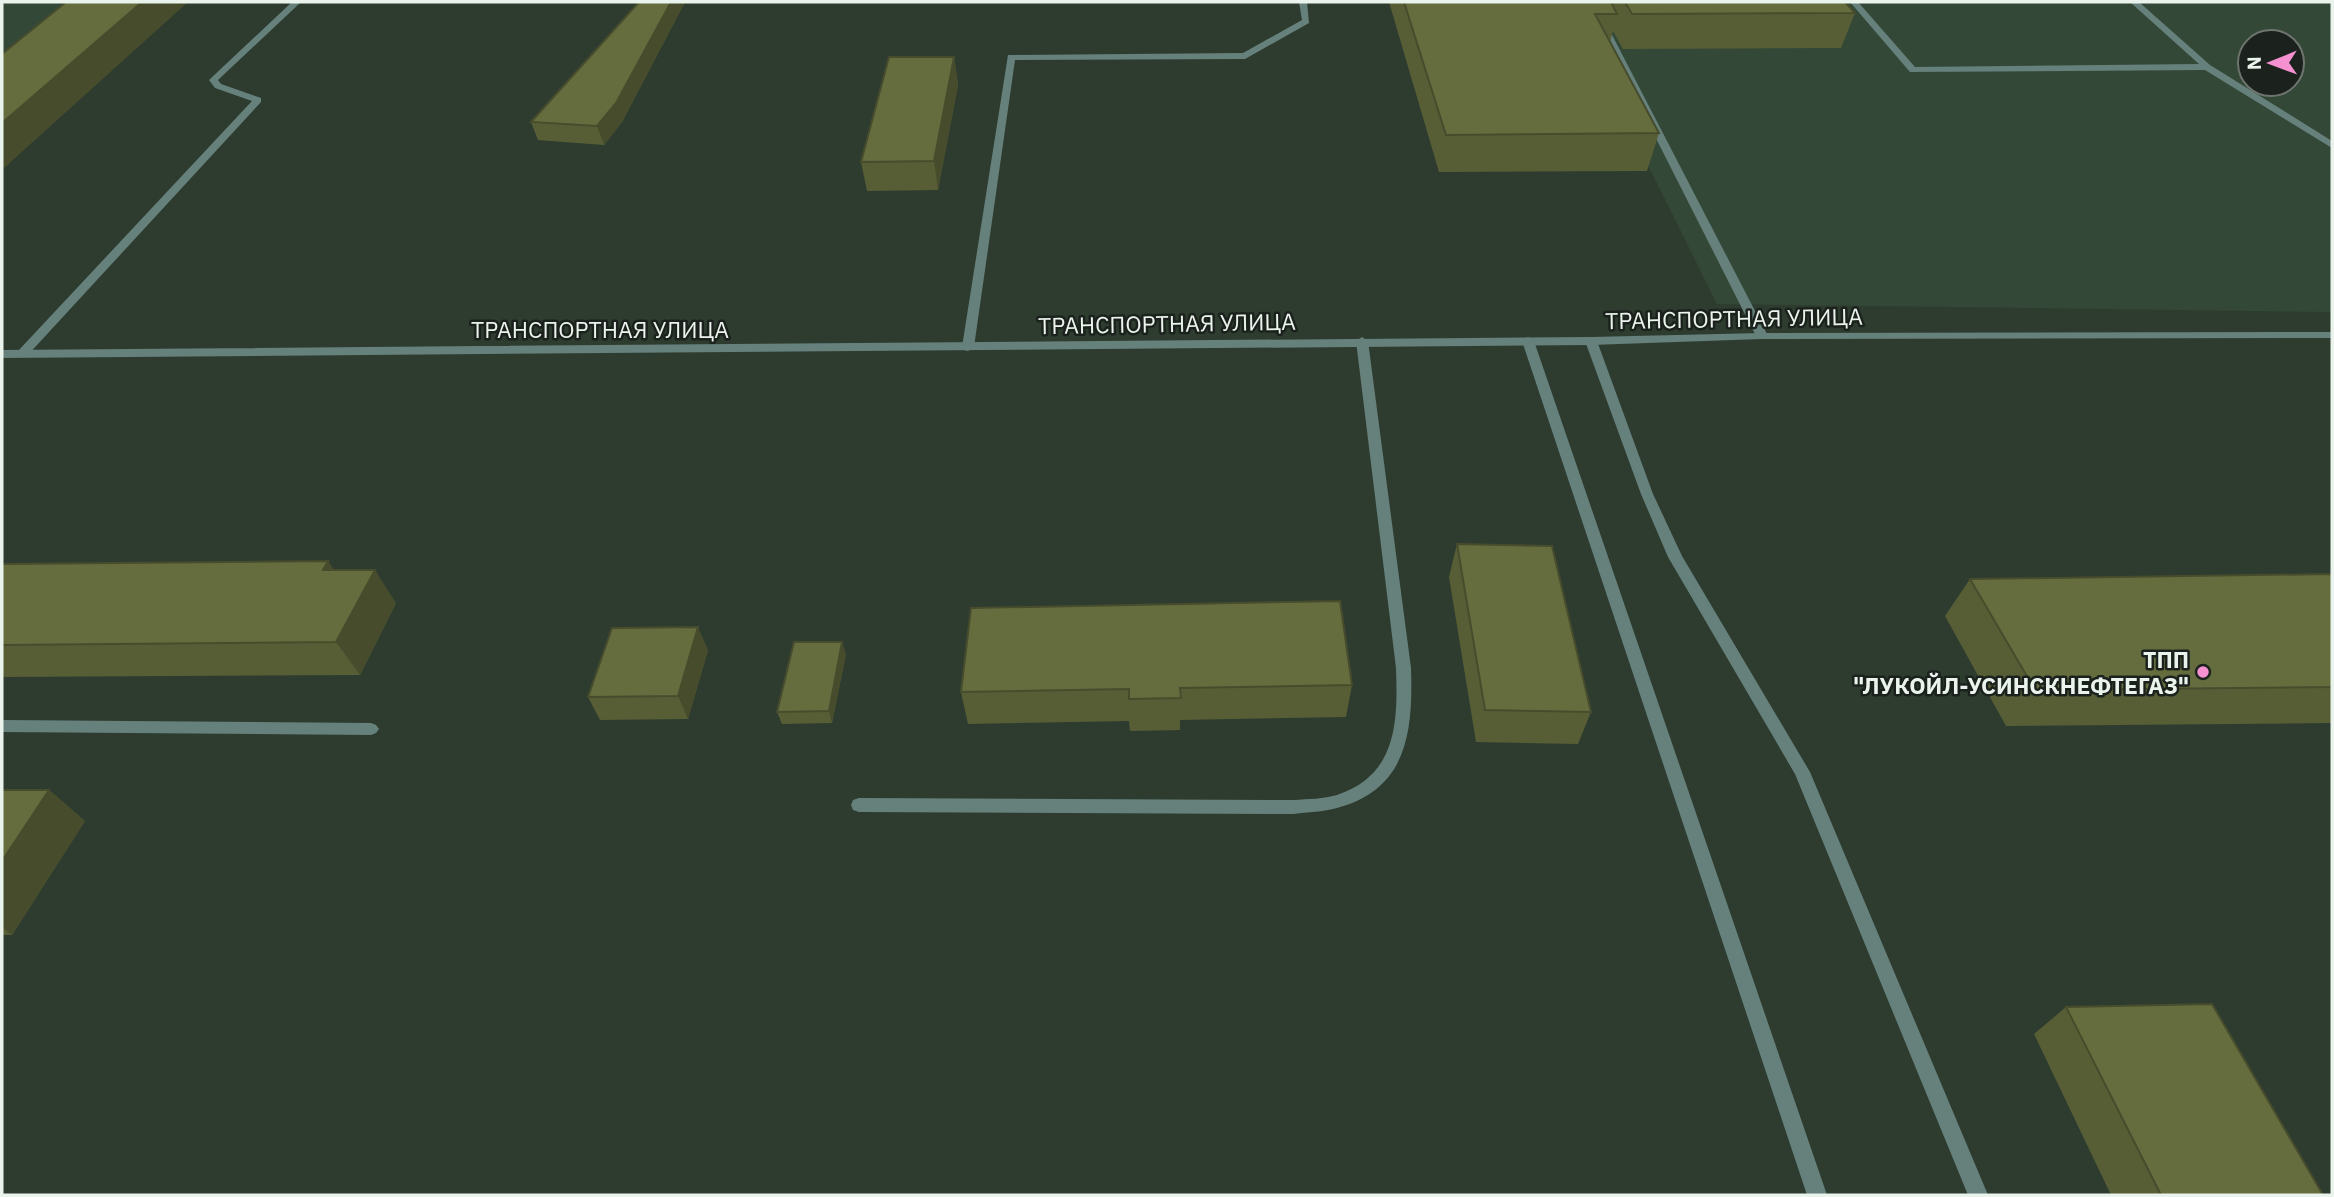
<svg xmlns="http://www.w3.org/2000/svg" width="2334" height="1197" viewBox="0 0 2334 1197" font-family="'IBM Plex Sans',sans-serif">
<rect width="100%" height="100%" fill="#2e3c30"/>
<path fill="#344838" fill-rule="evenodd" d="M 2,2 L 100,2 L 2,83 Z
M 1567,2 L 2332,2 L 2332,312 L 1717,304 ZM 2250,42 L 2292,42 L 2292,84 L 2250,84 Z"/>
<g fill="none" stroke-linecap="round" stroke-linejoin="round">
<path fill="#66807c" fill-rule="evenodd" d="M 292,2 L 301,2 L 218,80 L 221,84 L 261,98 L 261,102 L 26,357 L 18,357 L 18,351 L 252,101 L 215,88 L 209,80 Z
M 1299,2 L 1307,2 L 1309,23 L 1245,59 L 1015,60 L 974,347 L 968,351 L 964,350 L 962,347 L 1008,55 L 1243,53 L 1302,20 Z
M 1587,2 L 1595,2 L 1768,336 L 1766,338 L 1758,338 L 1756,336 Z
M 1850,2 L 1858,2 L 1915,67 L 2199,64 L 2130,2 L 2139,2 L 2210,65 L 2332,141 L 2332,148 L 2205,70 L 1910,72 Z
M 1362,337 L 1368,341 L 1411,668 C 1413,731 1408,789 1337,808 C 1323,812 1308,812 1294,814 L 859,812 L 853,810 L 851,805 L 853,800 L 859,798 L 1294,800 C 1308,799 1324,799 1337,795 C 1397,775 1398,722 1396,668 L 1356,341 Z
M 1528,337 L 1534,341 L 1827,1195 L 1807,1195 L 1522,341 Z
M 1591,337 L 1597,341 L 1653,494 L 1682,556 L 1810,772 L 1988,1195 L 1968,1195 L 1795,774 L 1668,557 L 1641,494 L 1585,341 Z
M 2,720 L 371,723 L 376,725 L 379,729 L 376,733 L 371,735 L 2,732 Z"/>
<path fill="#66807c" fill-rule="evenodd" d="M 2332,332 L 2332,338 L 1762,339 L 1591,345 L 2,358 L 2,350 L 1591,337 L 1762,333 Z"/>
</g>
<path fill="#575e36" d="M 639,2 L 685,2 L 622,122 L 604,145 L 538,140 L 531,122 Z
M 1389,2 L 1845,2 L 1855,13 L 1841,48 L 1623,49 L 1613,31 L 1610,42 L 1659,133 L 1647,171 L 1439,172 Z
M 954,57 L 958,85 L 938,190 L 867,191 L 861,162 Z
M 1457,544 L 1591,712 L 1578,744 L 1476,742 L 1449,577 Z
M 2,564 L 334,570 L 396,603 L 360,675 L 2,677 Z
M 2332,574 L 2332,723 L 2006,726 L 1945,616 L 1970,579 Z
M 708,650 L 688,719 L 600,720 L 588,697 Z
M 846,654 L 832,723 L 782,724 L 777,712 Z
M 1352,685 L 1346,717 L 1180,720 L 1180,730 L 1130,731 L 1129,721 L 968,724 L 961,692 Z
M 2,790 L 49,790 L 85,821 L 12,935 L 2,935 Z
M 2066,1007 L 2323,1195 L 2111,1195 L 2034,1034 Z"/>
<path fill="#474c2c" d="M 142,2 L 188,2 L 4,168 L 2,166 L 2,123 Z
M 671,2 L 685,2 L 622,122 L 604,145 L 597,126 Z
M 954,57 L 958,85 L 938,190 L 934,161 Z
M 328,561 L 351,594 L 323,570 Z
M 375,570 L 396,603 L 360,675 L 336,642 Z
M 698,627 L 708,650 L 688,719 L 678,696 Z
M 842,642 L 846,654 L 832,723 L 829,711 Z
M 49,790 L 85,821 L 12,935 L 2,927 L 2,861 Z"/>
<path fill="#656d3f" stroke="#474c2c" stroke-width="2" d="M 66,2 L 142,2 L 2,123 L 2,54 Z
M 639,2 L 671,2 L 616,103 L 597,126 L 531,122 Z
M 1404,2 L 1611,2 L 1617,14 L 1595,14 L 1659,133 L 1446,135 Z
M 1625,2 L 1845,2 L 1855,13 L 1632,14 Z
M 889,57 L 954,57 L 934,161 L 861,162 Z
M 1457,544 L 1552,546 L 1591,712 L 1485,710 Z
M 328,561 L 323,570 L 375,570 L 336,642 L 2,645 L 2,564 Z
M 2332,574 L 2332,687 L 2035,690 L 1970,579 Z
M 1340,601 L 1352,685 L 1180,688 L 1181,698 L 1129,699 L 1129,689 L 961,692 L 971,608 Z
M 698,627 L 678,696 L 588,697 L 612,628 Z
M 794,642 L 842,642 L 829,711 L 777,712 Z
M 2,790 L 49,790 L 2,861 Z
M 2212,1004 L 2323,1195 L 2161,1195 L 2066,1007 Z"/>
<circle fill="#f591d1" stroke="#1b211c" stroke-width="2.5" cx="2203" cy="672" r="7"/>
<g text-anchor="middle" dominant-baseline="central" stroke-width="5" stroke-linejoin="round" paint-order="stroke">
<g font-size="23" fill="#eaf3ec" stroke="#1b211c">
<text transform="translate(1734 318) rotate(-1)">ТРАНСПОРТНАЯ УЛИЦА</text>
<text transform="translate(1167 323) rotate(-1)">ТРАНСПОРТНАЯ УЛИЦА</text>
<text x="600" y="329">ТРАНСПОРТНАЯ УЛИЦА</text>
</g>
<g font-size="23" font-weight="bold" fill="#eaf3ec" stroke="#1b211c" text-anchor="end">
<text x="2189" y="659">ТПП<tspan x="2189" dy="26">"ЛУКОЙЛ-УСИНСКНЕФТЕГАЗ"</tspan></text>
</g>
</g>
<rect width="2334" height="1197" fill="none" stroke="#eaf3ec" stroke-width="7"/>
<g transform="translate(2271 63) rotate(269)"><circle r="33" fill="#1b211c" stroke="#6e756f" stroke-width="2"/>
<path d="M0-5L12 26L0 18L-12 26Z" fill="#f591d1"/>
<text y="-10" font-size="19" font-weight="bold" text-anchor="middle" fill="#eaf3ec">N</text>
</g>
</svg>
